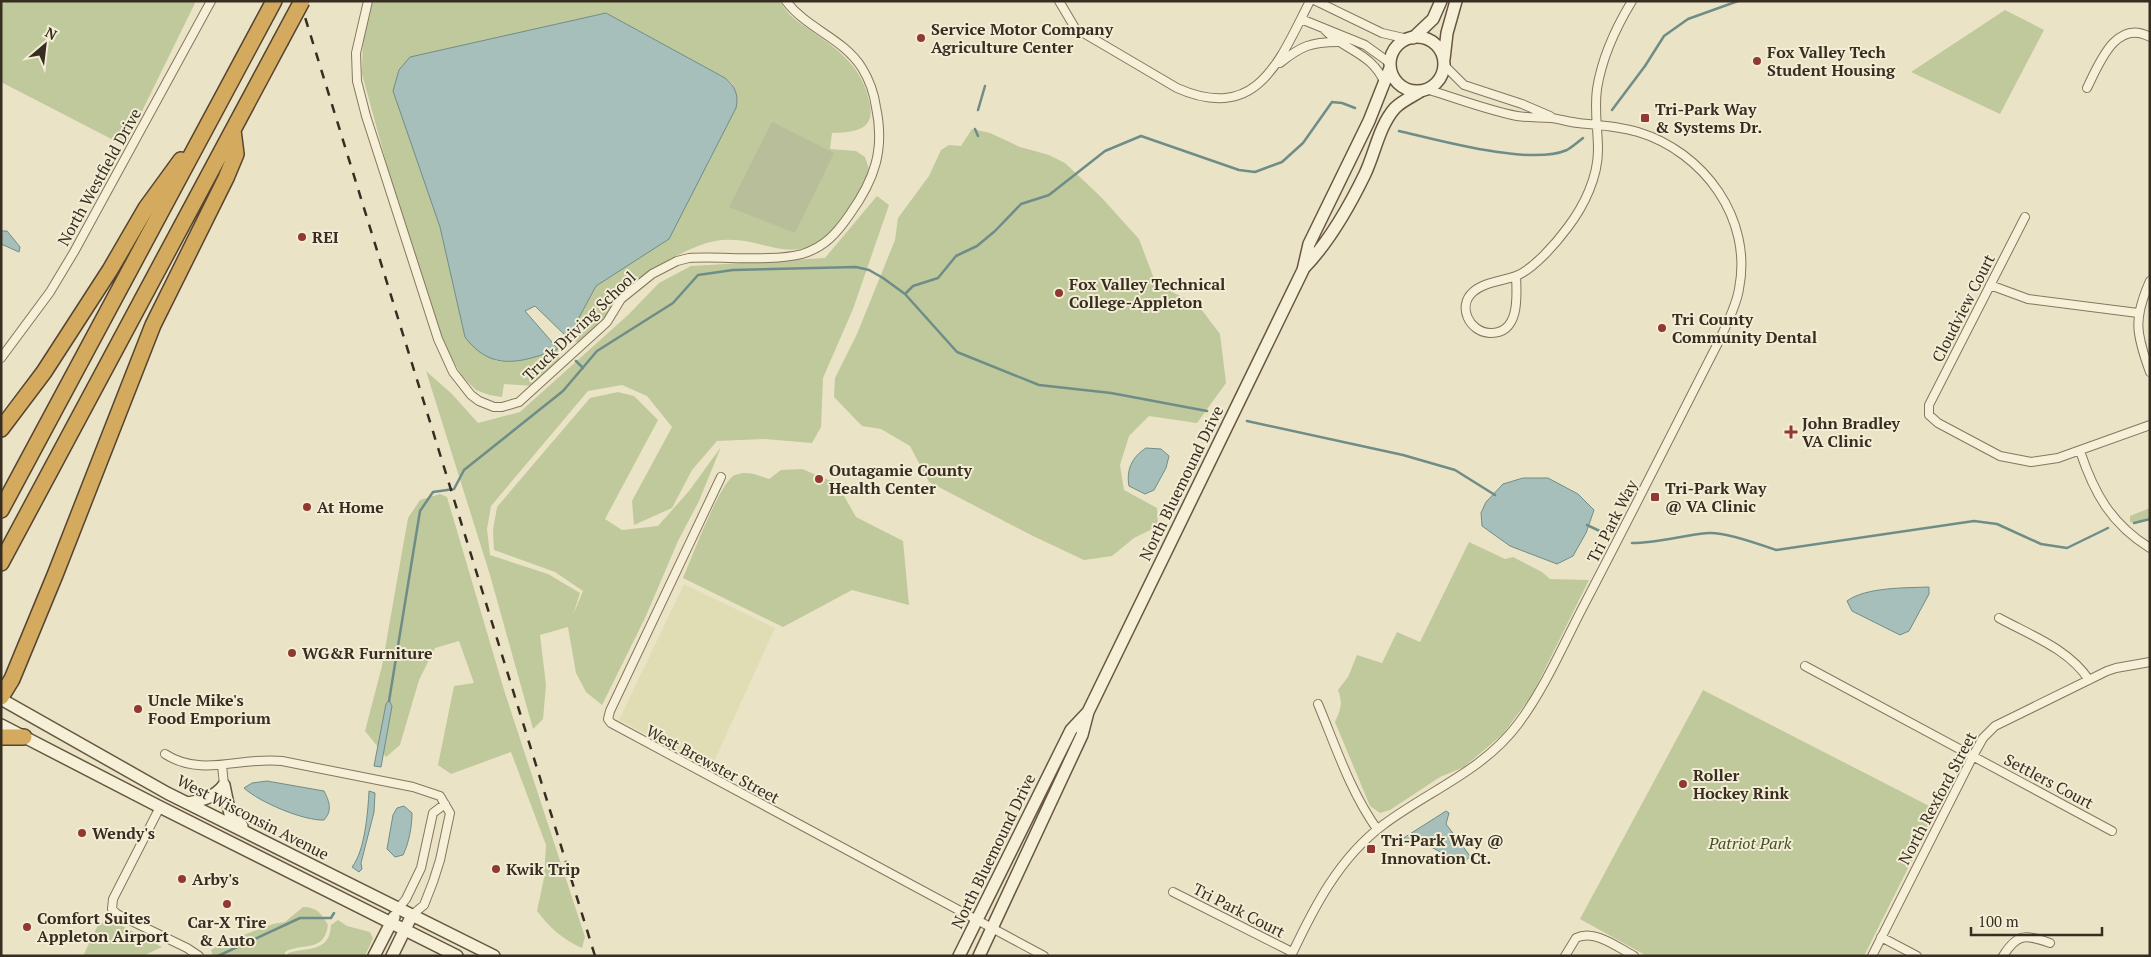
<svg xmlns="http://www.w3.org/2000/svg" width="2151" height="957" viewBox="0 0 2151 957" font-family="'PT Serif',serif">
<rect width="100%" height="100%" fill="#ebe3c6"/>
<path fill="#e0ddb4" d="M 684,584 L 775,628 L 711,768 L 619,720 Z"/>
<path fill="#bfc99b" d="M 1,1 L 196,1 L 125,146 L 1,82 Z
M 373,1 L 780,1 C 787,15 798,22 810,30 C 840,51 863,67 870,105 C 875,132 851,132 832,133 L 830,149 L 856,151 L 865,157 C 866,161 869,167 869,172 C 869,183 857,196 851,205 C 794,293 765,219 698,246 C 673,256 636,276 618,297 C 613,303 611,310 606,316 C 599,326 588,335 579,343 L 568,338 L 596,286 L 669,238 L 733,84 L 725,78 L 606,13 L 440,227 L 465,337 L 496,361 L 509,362 L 558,349 L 560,360 L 533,386 L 504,384 L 502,397 L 489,395 L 476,390 L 462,376 L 452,359 L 439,330 L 400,213 L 362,74 L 363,33 Z
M 2005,10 L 2044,30 L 2000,114 L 1911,72 Z
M 972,129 L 990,133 L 1020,147 L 1049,155 L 1065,163 L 1101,197 L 1139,239 L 1156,284 L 1198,305 L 1220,334 L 1226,383 L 1197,423 L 1149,416 L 1129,436 L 1120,465 L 1124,490 L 1157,508 L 1158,526 L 1134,538 L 1112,556 L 1084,560 L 1033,536 L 929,482 L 910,446 L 881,429 L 862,426 L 834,397 L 835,378 L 857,334 L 895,240 L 898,218 L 929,176 L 941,150 L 949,145 L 961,146 Z
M 877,196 L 889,205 L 853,309 L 823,378 L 821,427 L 812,443 L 765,439 L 717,441 L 692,470 L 672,508 L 634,525 L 632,501 L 672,427 L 647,396 L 622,385 L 588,391 L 491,506 L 487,529 L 490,555 L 548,574 L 580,593 L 573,615 L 583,591 L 555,572 L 494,550 L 493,530 L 497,507 L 590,398 L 618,392 L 634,396 L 658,420 L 605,519 L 622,530 L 658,526 L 689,491 L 721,447 L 699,501 L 678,541 L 645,618 L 602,705 L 586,692 L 576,673 L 568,627 L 540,635 L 546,685 L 543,719 L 533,729 L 490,575 L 426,371 L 452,394 L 478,423 L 520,412 L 628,315 L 659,283 L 691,266 L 825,258 Z
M 802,469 L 831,481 L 840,489 L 856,517 L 903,541 L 909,605 L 852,590 L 783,627 L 683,578 C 691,560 720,481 735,475 C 747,470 757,475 769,479 L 781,470 Z
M 440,494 L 447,497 L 504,690 L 585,937 L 582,948 C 562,939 550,928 537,911 L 544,878 L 546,845 L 511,752 L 451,774 L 438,765 L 454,686 L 474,683 L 459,641 L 435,648 L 419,680 L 400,745 L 386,757 L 365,731 L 382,666 L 408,518 L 420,500 Z
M 2150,508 L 2150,517 L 2136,523 L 2130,522 L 2130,516 Z
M 1469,542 L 1505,559 L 1513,557 L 1542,572 L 1550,579 L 1589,580 L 1532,695 L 1503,734 L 1464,767 L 1440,777 L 1390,810 L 1380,813 L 1370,806 L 1335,722 C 1341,709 1343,703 1338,690 L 1348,677 L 1357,655 L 1382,663 L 1397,632 L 1420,642 Z
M 1703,690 L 1937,810 L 1864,956 L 1647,956 L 1580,919 Z
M 303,907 C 317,907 321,913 328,925 C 324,953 303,942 285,952 L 285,956 L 213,956 L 211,950 L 222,943 L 273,924 L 285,922 Z
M 109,919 L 162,947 L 143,956 L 83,956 L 98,925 Z
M 338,920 L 347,926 L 370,932 L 373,938 L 365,956 L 287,956 L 288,953 C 307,947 330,953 331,925 Z"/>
<path fill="#b7be99" d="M 772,122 L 834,153 L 795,233 L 729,207 Z"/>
<path fill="#a7bfba" stroke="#6f8d88" d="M 606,13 L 725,78 C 735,86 739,95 736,108 L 669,239 L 596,286 L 568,338 L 535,306 L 525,311 L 558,349 C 521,363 491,372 465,337 L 440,227 L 393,91 L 399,70 L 410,57 Z
M 1,231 L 7,231 L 20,247 L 19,252 L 1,244 Z
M 1146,448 L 1161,449 L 1169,456 L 1166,468 L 1154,490 L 1145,494 L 1129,486 C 1126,470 1132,457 1146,448 Z
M 1523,478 L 1548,478 L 1578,494 L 1594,510 L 1586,533 L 1573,556 L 1557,564 L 1510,546 L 1482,526 L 1481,513 L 1486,502 L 1503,484 Z
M 1929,587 L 1929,594 L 1909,631 L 1900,635 L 1852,611 L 1847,601 C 1866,587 1905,588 1929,587 Z
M 389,700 L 392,706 L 381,767 L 374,766 L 386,704 Z
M 267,781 L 324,791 C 329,801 333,810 324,820 C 304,821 259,802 244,788 L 252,783 Z
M 369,791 L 375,793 L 374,812 L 361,863 L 362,869 L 359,872 L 352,867 C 365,851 368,811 369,791 Z
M 404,806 L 412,813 C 412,826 409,843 403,855 L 395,857 L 387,849 L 393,815 L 397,808 Z
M 1446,811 L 1449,813 L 1446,824 L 1470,856 L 1463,864 L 1416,839 L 1404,841 L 1402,839 Z"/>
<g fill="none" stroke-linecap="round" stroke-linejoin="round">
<path stroke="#6f8d88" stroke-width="2.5" d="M 978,110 L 985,86
M 1612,110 L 1645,66 L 1664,36 L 1688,19 L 1738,1
M 975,129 L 978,136
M 1399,131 C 1438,140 1530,166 1567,150 C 1572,147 1578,142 1583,138
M 905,294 L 913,286 L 938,278 L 956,256 L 977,246 L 995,231 L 1021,204 L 1049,195 L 1105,151 L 1141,136 L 1239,170 L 1255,172 L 1282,162 L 1303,143 L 1332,102 L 1342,103 L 1355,108
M 576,361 L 583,368
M 1247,421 L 1403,455 L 1455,470 L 1495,495
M 2134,523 L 2150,519
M 1587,525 L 1606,534
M 1632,543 C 1659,543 1683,535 1709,533 C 1726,532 1759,544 1776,550 L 1974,521 L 1997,524 L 2041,544 L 2067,548 L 2108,528
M 389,701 L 420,511 L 433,492 L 454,489 L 464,470 L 563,391 L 597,351 L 673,303 L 698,275 L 733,270 L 856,267 L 869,270 L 883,278 L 905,294 L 957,352 L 1039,385 L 1111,393 L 1207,411
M 218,956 L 300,918 L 331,918 L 334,913"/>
<defs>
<path id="street" d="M 368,1 L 356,53 L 357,81 L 366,116 L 438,339 L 453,372 L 471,395 L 479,401 L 494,407 L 502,407 L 519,402 L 607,322 L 621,299 L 652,274 L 677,261 L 689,258 C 722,256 772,262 802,254 C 825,247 837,233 850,214 C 875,179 885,149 876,107 C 874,93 870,81 862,68 C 843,38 807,29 786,1
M 1059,1 L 1075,28 L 1177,88 C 1258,124 1280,59 1310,1
M 1316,1 L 1382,33 L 1408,39
M 1301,19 L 1365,45 L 1390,63
M 1325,30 C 1345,51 1373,53 1385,84
M 1280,63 C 1301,46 1311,42 1338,42
M 1444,65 L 1464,85 L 1522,104 L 1550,116
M 2087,88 C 2099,64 2116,18 2150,37
M 2025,217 L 1929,405 L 1929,415 L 1938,423 L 2000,456 L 2031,462 L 2058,458 L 2150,425
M 1516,276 C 1517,296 1520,334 1490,333 C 1469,332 1457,306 1473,292 C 1484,282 1503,281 1516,276 C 1534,269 1557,242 1568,227 C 1584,206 1598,177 1598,150 C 1598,129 1594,110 1597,89 C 1602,57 1615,29 1632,1
M 2150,281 C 2133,319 2136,334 2150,372
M 1990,285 L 2028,299 L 2138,313
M 1,358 L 50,292 L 74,252 L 211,1
M 2080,451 C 2094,493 2111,524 2150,548
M 721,477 L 610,711 L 608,719 L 611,723 L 1044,956
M 1999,618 C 2030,635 2069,649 2089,680
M 1805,666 L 2112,831
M 1318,704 C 1336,747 1350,791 1377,829
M 165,754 C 202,778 242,756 282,761 L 413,787 L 440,796 L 450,813 L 440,860 L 433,882 L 424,905 L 412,915
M 222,765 L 224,785
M 160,807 L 113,899 L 112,909 L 117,914 L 187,948 L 199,956
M 1173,892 L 1292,952
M 398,909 L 406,899 L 421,868 L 433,813 L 445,804
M 1881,937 L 1917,956
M 1291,956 C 1314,907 1339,858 1383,825 C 1428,791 1483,771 1518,724 C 1545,688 1564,643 1585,603 C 1631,515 1675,427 1720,339 C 1727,323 1736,307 1739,289 C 1753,219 1704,152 1638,132 C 1618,126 1598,125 1578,123 C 1569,122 1560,119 1551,118 C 1540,117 1528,118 1517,116 C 1486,110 1456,98 1426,89
M 1565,956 L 1576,938 C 1595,929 1617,947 1634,956
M 1872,956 L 1973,756 L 1983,738 L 1995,726 L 2107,671 L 2116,668 L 2150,662
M 2003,956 C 2018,932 2026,935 2050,943"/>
<path id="secondary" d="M1390 64a27 27 0 1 1 54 0a27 27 0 1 1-54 0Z
M 1413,38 L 1433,19 L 1441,1
M 1444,59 L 1447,33 L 1456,1
M 1304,268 C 1329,242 1349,207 1365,174 C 1375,153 1379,126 1395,108 C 1402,101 1413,96 1421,91
M 1,699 L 167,793 L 494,956
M 1,725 L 160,807 L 457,956
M 224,785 L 230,814 L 242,826
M 188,803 C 203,800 215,797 224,785
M 374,956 L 394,917
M 392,956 L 412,915
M 959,956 L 1071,730 L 1087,713
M 979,956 L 1082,735 L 1088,712 L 1303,270 L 1309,244 L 1369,121 L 1390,68"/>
<path id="highway" d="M 1,429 L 44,372 L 110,270 L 146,208 L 181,160
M 1,510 L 274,1
M 1,563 L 280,42
M 1,697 L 12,679 L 55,575 L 153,325 L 226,178 L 236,154 L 233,130
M 1,737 L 24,737"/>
</defs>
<use href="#street" stroke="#85765d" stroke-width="10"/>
<use href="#secondary" stroke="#675740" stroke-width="14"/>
<use href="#highway" stroke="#544431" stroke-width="18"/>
<use href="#street" stroke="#f6f0d9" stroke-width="8"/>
<use href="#secondary" stroke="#f6f0d9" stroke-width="11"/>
<use href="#highway" stroke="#d4aa5e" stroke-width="15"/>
<path stroke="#372d20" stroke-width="2.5" stroke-dasharray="9 9" stroke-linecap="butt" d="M 300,1 L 595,956"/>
<defs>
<path id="highway-bridge" d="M 280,42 L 302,1"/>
</defs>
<use href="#highway-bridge" stroke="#544431" stroke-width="18" stroke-linecap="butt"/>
<use href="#highway-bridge" stroke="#d4aa5e" stroke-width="15"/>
</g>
<g fill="#903931" stroke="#f3edd5" stroke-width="2">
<circle cx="921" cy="38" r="5"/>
<circle cx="1757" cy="61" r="5"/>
<rect x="1640" y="113" width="10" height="10" rx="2.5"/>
<circle cx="302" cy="237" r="5"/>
<circle cx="1059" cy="293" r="5"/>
<circle cx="1662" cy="328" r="5"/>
<path d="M1788.5 424.5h5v5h5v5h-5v5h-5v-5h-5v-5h5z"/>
<circle cx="819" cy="479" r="5"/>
<rect x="1650" y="492" width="10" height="10" rx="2.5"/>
<circle cx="307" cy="507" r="5"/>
<circle cx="292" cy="653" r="5"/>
<circle cx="138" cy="709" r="5"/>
<circle cx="1683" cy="784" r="5"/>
<circle cx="82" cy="833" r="5"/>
<rect x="1366" y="844" width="10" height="10" rx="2.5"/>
<circle cx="496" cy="869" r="5"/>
<circle cx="182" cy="879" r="5"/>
<circle cx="227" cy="904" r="5"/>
<circle cx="27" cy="927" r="5"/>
</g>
<g text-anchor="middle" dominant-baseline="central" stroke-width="4" stroke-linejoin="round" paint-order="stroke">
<g font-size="16" font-weight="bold" fill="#372d20" stroke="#f3edd5" text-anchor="start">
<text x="931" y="29">Service Motor Company<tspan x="931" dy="18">Agriculture Center</tspan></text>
<text x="1767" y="52">Fox Valley Tech<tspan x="1767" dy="18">Student Housing</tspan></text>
<text x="1655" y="109">Tri-Park Way<tspan x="1655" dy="18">&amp; Systems Dr.</tspan></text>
<text x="312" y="237">REI</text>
<text x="1069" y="284">Fox Valley Technical<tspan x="1069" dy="18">College-Appleton</tspan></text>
<text x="1672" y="319">Tri County<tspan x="1672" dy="18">Community Dental</tspan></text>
<text x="1802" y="423">John Bradley<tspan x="1802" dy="18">VA Clinic</tspan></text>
<text x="829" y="470">Outagamie County<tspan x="829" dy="18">Health Center</tspan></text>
<text x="1665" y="488">Tri-Park Way<tspan x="1665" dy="18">@ VA Clinic</tspan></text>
<text x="317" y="507">At Home</text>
<text x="302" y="653">WG&amp;R Furniture</text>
<text x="148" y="700">Uncle Mike's<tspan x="148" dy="18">Food Emporium</tspan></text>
<text x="1693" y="775">Roller<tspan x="1693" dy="18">Hockey Rink</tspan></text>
<text x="92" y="833">Wendy's</text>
<text x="1381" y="840">Tri-Park Way @<tspan x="1381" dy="18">Innovation Ct.</tspan></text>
<text x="506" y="869">Kwik Trip</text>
<text x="192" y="879">Arby's</text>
<text x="37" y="918">Comfort Suites<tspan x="37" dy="18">Appleton Airport</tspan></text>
<text x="227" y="922" text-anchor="middle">Car-X Tire<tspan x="227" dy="18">&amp; Auto</tspan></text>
</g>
<g font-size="16" fill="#372d20" stroke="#f3edd5">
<text transform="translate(99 177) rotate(-61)">North Westfield Drive</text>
<text transform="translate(1963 308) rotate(-63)">Cloudview Court</text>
<text transform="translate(579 326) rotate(-44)">Truck Driving School</text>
<text transform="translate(1181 483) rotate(-64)">North Bluemound Drive</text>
<text transform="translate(1612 521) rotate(-63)">Tri Park Way</text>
<text transform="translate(713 764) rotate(28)">West Brewster Street</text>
<text transform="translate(2049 781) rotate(28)">Settlers Court</text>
<text transform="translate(1937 798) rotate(-62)">North Rexford Street</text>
<text transform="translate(253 817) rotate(27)">West Wisconsin Avenue</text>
<text transform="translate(993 851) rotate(-64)">North Bluemound Drive</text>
<text transform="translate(1239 910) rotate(27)">Tri Park Court</text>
</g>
<g font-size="16" font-style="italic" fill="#445228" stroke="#f3edd5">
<text x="1750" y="843">Patriot Park</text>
</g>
</g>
<rect width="2151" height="957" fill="none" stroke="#372d20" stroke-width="5"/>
<g transform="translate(45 45) rotate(28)" stroke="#f3edd5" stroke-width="4" paint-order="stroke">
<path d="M0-4L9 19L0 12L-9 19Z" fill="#372d20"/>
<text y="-8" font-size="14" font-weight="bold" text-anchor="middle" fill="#372d20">N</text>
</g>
<path d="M1971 927v8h131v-8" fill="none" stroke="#372d20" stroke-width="2.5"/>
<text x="1978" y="927" font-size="15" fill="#372d20" stroke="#f3edd5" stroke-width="4" paint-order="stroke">100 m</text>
</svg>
